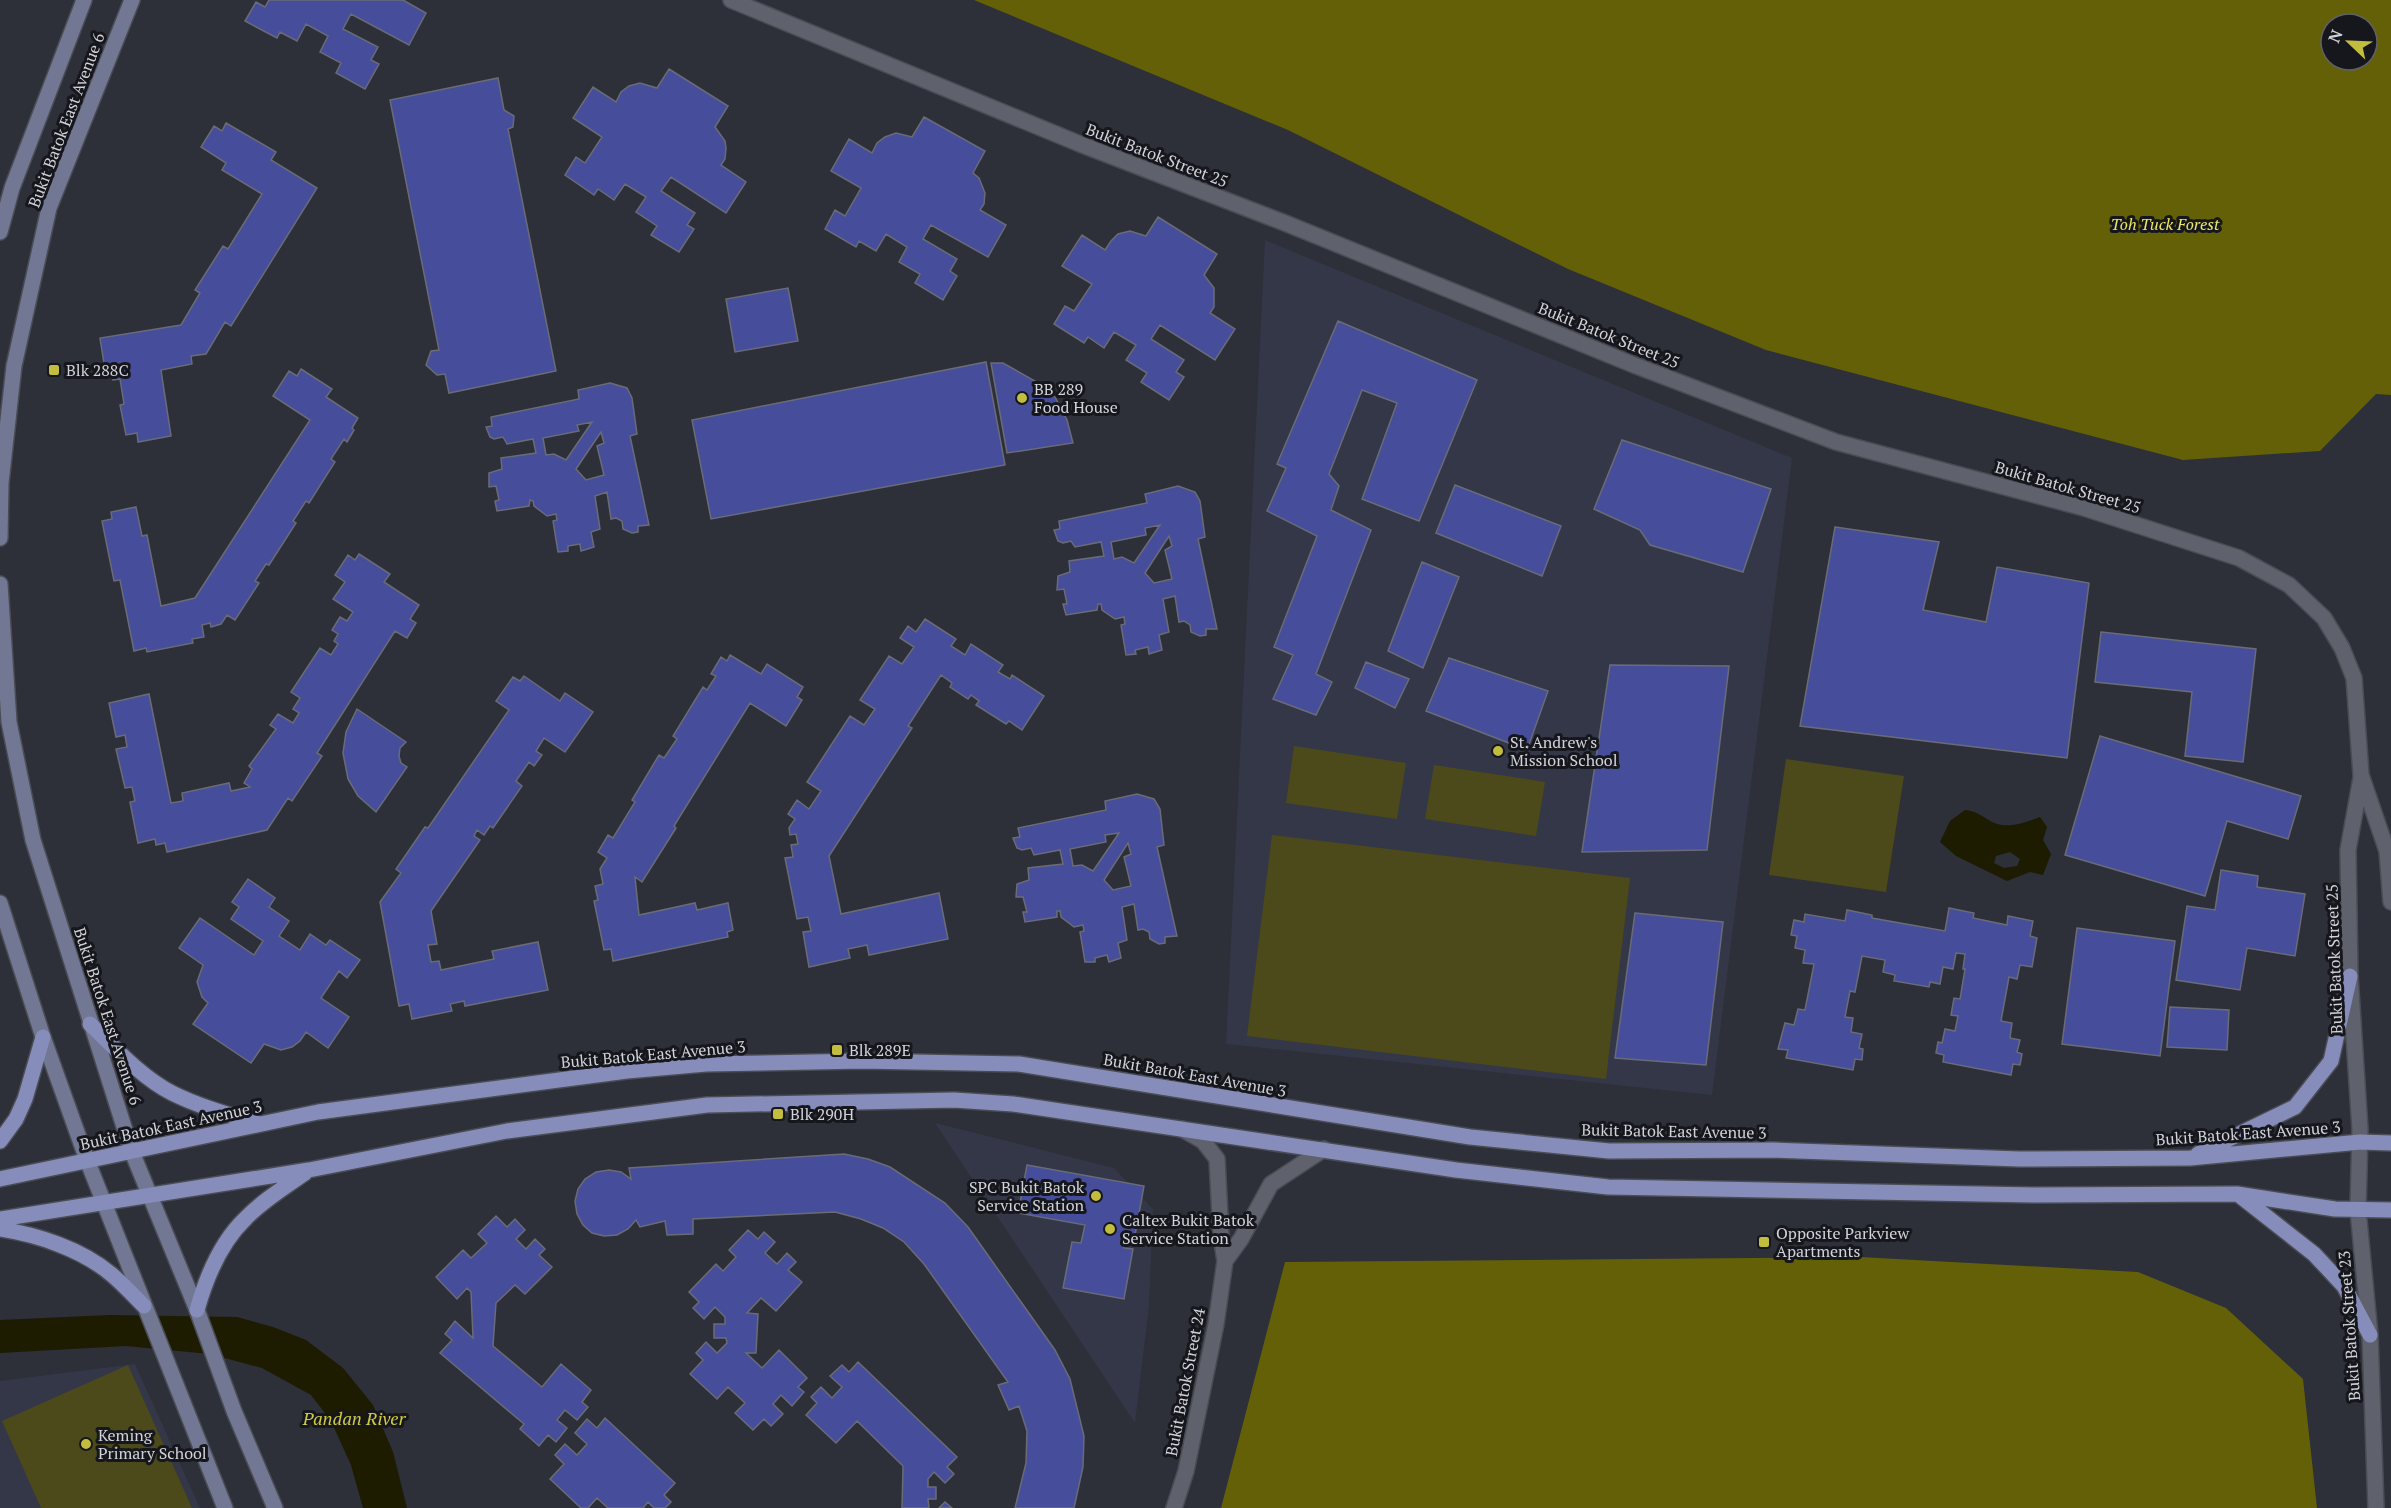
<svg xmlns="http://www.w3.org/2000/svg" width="2391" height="1508" viewBox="0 0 2391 1508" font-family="'PT Serif',serif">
<rect width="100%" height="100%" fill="#2d2f39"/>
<path fill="#343747" d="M 1265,240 L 1792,458 L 1712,1095 L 1226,1044 Z
M 935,1123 L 1114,1168 L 1153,1209 L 1149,1306 L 1135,1423 Z
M 135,1364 L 200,1508 L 0,1508 L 0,1381 Z"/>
<path fill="#4c4a1b" d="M 1294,746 L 1406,763 L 1397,819 L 1286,803 Z
M 1786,759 L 1904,776 L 1886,892 L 1769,875 Z
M 1434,765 L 1545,782 L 1536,836 L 1425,819 Z
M 1272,835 L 1630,878 L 1606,1079 L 1247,1036 Z
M 128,1365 L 192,1508 L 41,1508 L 2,1421 Z"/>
<path fill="#636008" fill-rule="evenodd" d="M 974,0 L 2391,0 L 2391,395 L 2376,394 L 2320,451 L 2183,460 L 1766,350 L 1568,269 L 1288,130 ZM 2331,24 L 2367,24 L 2367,60 L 2331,60 Z
M 1860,1257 L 2138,1272 L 2226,1308 L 2303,1379 L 2317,1508 L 1221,1508 L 1285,1262 Z"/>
<path fill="#1d1c00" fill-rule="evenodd" d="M 1965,810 C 1975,811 1979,814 1987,819 C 2004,831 2023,823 2040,817 L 2047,827 L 2043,840 L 2051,854 L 2043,875 L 2030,872 L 2007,881 L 1956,856 L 1940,842 L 1950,821 ZM 2010,852 L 2020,859 L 2017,866 L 2004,868 L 1994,863 L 1996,856 Z
M 110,1315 L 237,1317 L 273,1327 L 306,1340 L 343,1368 L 373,1405 L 393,1452 L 407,1508 L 363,1508 L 351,1465 L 331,1421 L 311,1395 L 262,1368 L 210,1354 L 126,1346 L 0,1353 L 0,1320 Z"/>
<path fill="#464d9a" stroke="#696c77" stroke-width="1.5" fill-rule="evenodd" d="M 269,0 L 403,0 L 426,13 L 409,45 L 351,14 L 343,29 L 378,47 L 371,60 L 379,64 L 365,89 L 336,73 L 341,63 L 320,52 L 328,36 L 306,24 L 297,41 L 280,32 L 277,38 L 245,21 L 256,2 L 265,7 Z
M 669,69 L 728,106 L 715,127 L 725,141 L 726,148 L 725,159 L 721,165 L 746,182 L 726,213 L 671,177 L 661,191 L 695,213 L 687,225 L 694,229 L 679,252 L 651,235 L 657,226 L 636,212 L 646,197 L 625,184 L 614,200 L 598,189 L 594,195 L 565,175 L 576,157 L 585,163 L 602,137 L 573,118 L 593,87 L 616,102 L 621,92 L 629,86 L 640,83 L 657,88 Z
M 498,78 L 504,110 L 514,116 L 513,127 L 508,129 L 556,371 L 449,393 L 445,374 L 437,375 L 426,365 L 431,351 L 439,350 L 390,100 Z
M 924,117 L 985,151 L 973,173 L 979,178 L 985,193 L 984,204 L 980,210 L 1006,225 L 988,257 L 931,225 L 923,239 L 957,259 L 950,271 L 957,276 L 943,300 L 915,283 L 920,274 L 899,262 L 907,247 L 886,234 L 876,251 L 859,241 L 856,247 L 825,229 L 835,210 L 845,216 L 861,188 L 831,171 L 849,139 L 872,153 L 877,143 L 885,137 L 896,133 L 912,137 Z
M 226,123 L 276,152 L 271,160 L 317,188 L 231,326 L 225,322 L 206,354 L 191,356 L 192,364 L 161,370 L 171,436 L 138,442 L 137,433 L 126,435 L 120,405 L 124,404 L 120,379 L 113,380 L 112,369 L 105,370 L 100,338 L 181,325 L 200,293 L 195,290 L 223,246 L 228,249 L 262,194 L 222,170 L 226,163 L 201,147 L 214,126 L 222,131 Z
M 1158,217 L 1217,254 L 1204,275 L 1214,288 L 1214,307 L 1210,313 L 1235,329 L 1215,360 L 1160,325 L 1151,339 L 1184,360 L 1176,372 L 1184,377 L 1169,400 L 1141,382 L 1147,373 L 1126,360 L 1136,345 L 1114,332 L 1104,348 L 1088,337 L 1084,343 L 1054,324 L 1065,306 L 1074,311 L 1092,284 L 1062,266 L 1082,235 L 1105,250 L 1111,241 L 1118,234 L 1130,231 L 1146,236 Z
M 788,288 L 798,341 L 735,352 L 726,299 Z
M 1338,321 L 1477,380 L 1419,521 L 1362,499 L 1397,403 L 1362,390 L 1329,474 L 1339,486 L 1331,510 L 1371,530 L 1316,674 L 1332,682 L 1316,715 L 1273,699 L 1293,655 L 1274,647 L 1317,536 L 1267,511 L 1286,468 L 1277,464 Z
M 986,362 L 1005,465 L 711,519 L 692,420 Z
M 991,363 L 1003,363 L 1035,381 L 1055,397 L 1067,420 L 1073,443 L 1007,453 Z
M 301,369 L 332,389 L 326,397 L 358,418 L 352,428 L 354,430 L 347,442 L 344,439 L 331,459 L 335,462 L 309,503 L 306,501 L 293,521 L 296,523 L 269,565 L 266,564 L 255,581 L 259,583 L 235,620 L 227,615 L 221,624 L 211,627 L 210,623 L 202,625 L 204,637 L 192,639 L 193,643 L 147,652 L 146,648 L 134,651 L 120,580 L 114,581 L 102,521 L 112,519 L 111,512 L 136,507 L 142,536 L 147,535 L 161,606 L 195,598 L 310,420 L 273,396 L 289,371 L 297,376 Z
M 610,383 L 627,388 L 632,398 L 637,434 L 630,436 L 649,525 L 638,526 L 638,532 L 632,533 L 623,529 L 622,521 L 616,518 L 611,519 L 607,492 L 595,496 L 600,529 L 591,532 L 594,547 L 581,551 L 580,544 L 568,546 L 568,551 L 558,552 L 553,521 L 557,520 L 556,514 L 547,516 L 534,506 L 533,501 L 530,500 L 529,506 L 497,511 L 495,501 L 499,500 L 496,486 L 489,487 L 489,473 L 502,469 L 501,458 L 536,453 L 533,439 L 507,444 L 503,437 L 494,439 L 490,437 L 486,427 L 492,426 L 491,417 L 579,399 L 578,390 ZM 592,422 L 566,460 L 554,454 L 546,455 L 543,438 L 579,431 L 577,425 ZM 601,432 L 604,443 L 597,446 L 604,475 L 586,480 L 576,469 Z
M 1622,440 L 1771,489 L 1743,572 L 1650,545 L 1640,530 L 1594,509 Z
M 1455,485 L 1561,526 L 1542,576 L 1436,533 Z
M 1178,486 L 1195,492 L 1200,501 L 1205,537 L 1198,539 L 1217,629 L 1206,629 L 1206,635 L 1200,636 L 1191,632 L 1190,625 L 1184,621 L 1179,622 L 1175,596 L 1163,599 L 1169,632 L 1159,635 L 1162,650 L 1149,654 L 1148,647 L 1135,650 L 1136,654 L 1126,655 L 1121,625 L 1125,624 L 1124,617 L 1115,619 L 1102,610 L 1101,604 L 1098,604 L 1097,610 L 1066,615 L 1063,604 L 1067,604 L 1064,589 L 1057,590 L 1058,576 L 1070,572 L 1069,561 L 1104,556 L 1101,542 L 1075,547 L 1071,541 L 1063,543 L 1058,541 L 1054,530 L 1060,529 L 1059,521 L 1147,503 L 1145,494 ZM 1160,525 L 1134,563 L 1122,557 L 1114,559 L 1111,542 L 1146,535 L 1145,528 ZM 1169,536 L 1172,546 L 1165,550 L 1172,579 L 1154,583 L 1145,573 Z
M 1835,527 L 1939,542 L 1923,610 L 1986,622 L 1997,567 L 2089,583 L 2067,758 L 1800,726 Z
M 359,554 L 390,574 L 384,582 L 419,605 L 410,619 L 416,623 L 407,638 L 395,631 L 317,753 L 322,756 L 292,801 L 288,798 L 267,830 L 167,852 L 165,843 L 156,845 L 155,839 L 138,843 L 130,802 L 135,801 L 132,787 L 125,788 L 116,749 L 127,747 L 125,735 L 116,737 L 109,703 L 149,694 L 171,803 L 183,801 L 182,793 L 229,783 L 231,791 L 250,787 L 244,783 L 252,769 L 249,766 L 276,729 L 270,725 L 278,714 L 293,723 L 299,713 L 293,709 L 300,698 L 291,692 L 320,648 L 331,655 L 338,644 L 334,641 L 338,634 L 332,630 L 340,617 L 347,621 L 353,612 L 333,599 L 345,582 L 335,575 L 348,555 L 355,560 Z
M 1422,562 L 1459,577 L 1423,668 L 1388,651 Z
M 925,619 L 956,639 L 951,646 L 965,655 L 971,644 L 1003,665 L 998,672 L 1010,679 L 1012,675 L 1044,696 L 1022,730 L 1009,721 L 1006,724 L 976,705 L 979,701 L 971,695 L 968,699 L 950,687 L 952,683 L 941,675 L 908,726 L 912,728 L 829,856 L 841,914 L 939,893 L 948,939 L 869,955 L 867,945 L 848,949 L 850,958 L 809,967 L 803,932 L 811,931 L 808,917 L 797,919 L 785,858 L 793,857 L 791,845 L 798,844 L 796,834 L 790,835 L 789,828 L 795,819 L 788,814 L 797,800 L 809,809 L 821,791 L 807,782 L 850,716 L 864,725 L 875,709 L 860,700 L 889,656 L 902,664 L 914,647 L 900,638 L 908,626 L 916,632 Z
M 2101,632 L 2256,649 L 2243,762 L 2185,756 L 2192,692 L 2095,682 Z
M 730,655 L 761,674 L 767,664 L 803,687 L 797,697 L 802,700 L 786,726 L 750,703 L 674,826 L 676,828 L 642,882 L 635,877 L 639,915 L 695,903 L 697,910 L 728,903 L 733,930 L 727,932 L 728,937 L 613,961 L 611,949 L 604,950 L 594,901 L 598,900 L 595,886 L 603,884 L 600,869 L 607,858 L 598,852 L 608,835 L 613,838 L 635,802 L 632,800 L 659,755 L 664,758 L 677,739 L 673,736 L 703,687 L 707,690 L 716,676 L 711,674 L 721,657 L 727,661 Z
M 1449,658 L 1548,691 L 1527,750 L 1426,711 Z
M 1366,662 L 1409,679 L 1395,708 L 1355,688 Z
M 1610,665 L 1729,666 L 1707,850 L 1582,852 Z
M 524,676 L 560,701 L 565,693 L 593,712 L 565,752 L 544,738 L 536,751 L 542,755 L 534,766 L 529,762 L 516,781 L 522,786 L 493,828 L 490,826 L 484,835 L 477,830 L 474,836 L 480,840 L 431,911 L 437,944 L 428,945 L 431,962 L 439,961 L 441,970 L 494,959 L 492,951 L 538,942 L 548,990 L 465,1006 L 464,1001 L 450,1004 L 452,1011 L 412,1019 L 409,1004 L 399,1006 L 380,902 L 401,873 L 396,869 L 425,827 L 428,828 L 509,710 L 496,701 L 513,677 L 520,681 Z
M 357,709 L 406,742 L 400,748 L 399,756 L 401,763 L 407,767 L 376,812 L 358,796 L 348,779 L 343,753 L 346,732 Z
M 2100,736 L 2301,796 L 2288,839 L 2227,821 L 2205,896 L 2065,855 Z
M 1137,794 L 1154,799 L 1160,809 L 1164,845 L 1157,847 L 1177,936 L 1165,937 L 1165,943 L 1159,944 L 1150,939 L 1149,932 L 1143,929 L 1138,930 L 1134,904 L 1122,907 L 1127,940 L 1118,943 L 1121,958 L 1109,962 L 1107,955 L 1095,958 L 1095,962 L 1085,962 L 1080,932 L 1084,931 L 1083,925 L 1074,927 L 1061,917 L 1060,911 L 1057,911 L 1057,917 L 1025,922 L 1023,912 L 1027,912 L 1023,897 L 1016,897 L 1017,884 L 1029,880 L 1028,868 L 1063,864 L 1060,850 L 1034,855 L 1031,848 L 1022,850 L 1017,848 L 1013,838 L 1020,837 L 1018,828 L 1106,810 L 1105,801 ZM 1119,833 L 1093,871 L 1082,865 L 1073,866 L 1070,849 L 1106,842 L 1105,835 ZM 1128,843 L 1131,854 L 1124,857 L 1131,886 L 1113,890 L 1104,880 Z
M 2221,870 L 2258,876 L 2257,887 L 2305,894 L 2295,956 L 2247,948 L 2240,990 L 2176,980 L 2187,906 L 2215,910 Z
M 248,879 L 275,898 L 269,907 L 289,921 L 279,936 L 300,950 L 310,934 L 326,945 L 330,940 L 360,960 L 347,978 L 339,971 L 321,998 L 349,1017 L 328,1048 L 306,1032 L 300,1041 L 292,1047 L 281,1050 L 264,1044 L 251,1063 L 193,1024 L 208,1003 L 202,997 L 197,982 L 203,965 L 179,948 L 200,918 L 254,955 L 263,941 L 231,919 L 239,907 L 232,902 Z
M 1949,908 L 1974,913 L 1973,918 L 2007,925 L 2008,916 L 2033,921 L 2030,936 L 2037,938 L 2032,967 L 2020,965 L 2017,979 L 2009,977 L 2001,1021 L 2012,1023 L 2010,1038 L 2020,1040 L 2017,1052 L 2022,1054 L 2020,1065 L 2013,1064 L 2011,1075 L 1943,1062 L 1944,1055 L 1936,1053 L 1938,1042 L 1942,1043 L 1945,1029 L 1955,1031 L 1958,1016 L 1951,1015 L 1954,998 L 1960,999 L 1965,969 L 1963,969 L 1965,954 L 1956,953 L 1953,969 L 1943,967 L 1940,984 L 1930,982 L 1929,987 L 1894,981 L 1895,975 L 1883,972 L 1885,960 L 1862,956 L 1855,992 L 1850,991 L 1845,1017 L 1853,1018 L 1851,1032 L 1862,1034 L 1859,1048 L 1863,1049 L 1862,1060 L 1855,1059 L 1853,1070 L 1786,1058 L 1788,1050 L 1778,1049 L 1785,1023 L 1794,1025 L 1798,1009 L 1805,1010 L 1814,964 L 1803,963 L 1805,950 L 1795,948 L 1797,936 L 1791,935 L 1794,920 L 1804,922 L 1805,914 L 1845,921 L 1847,910 L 1872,915 L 1872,918 L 1945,931 Z
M 1635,913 L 1723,922 L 1706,1065 L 1615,1058 Z
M 2077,928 L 2175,941 L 2160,1056 L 2062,1044 Z
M 2170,1007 L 2229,1010 L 2227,1050 L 2167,1047 Z
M 844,1154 L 868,1159 L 890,1167 L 945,1203 L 968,1227 L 1055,1350 L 1070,1379 L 1084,1436 L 1083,1467 L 1074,1508 L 1015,1508 L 1026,1463 L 1027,1431 L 1019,1406 L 1009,1410 L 998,1385 L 1008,1382 L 924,1264 L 904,1242 L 883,1228 L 861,1219 L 835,1212 L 693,1219 L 693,1234 L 667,1235 L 665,1221 L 640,1227 L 636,1220 L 628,1229 L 617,1235 L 604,1236 L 592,1233 L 583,1225 L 577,1214 L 575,1201 L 578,1189 L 585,1179 L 596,1172 L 609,1170 L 621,1172 L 631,1179 L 629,1168 Z
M 1027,1165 L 1144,1186 L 1135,1235 L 1127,1233 L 1124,1248 L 1133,1249 L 1124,1299 L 1063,1288 L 1072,1242 L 1081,1243 L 1085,1225 L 1018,1213 Z
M 496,1216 L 507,1227 L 515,1219 L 525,1230 L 516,1239 L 526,1249 L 535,1239 L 545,1249 L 539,1255 L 552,1267 L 525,1294 L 515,1285 L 496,1303 L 493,1346 L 542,1387 L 561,1364 L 591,1390 L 582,1402 L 588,1407 L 577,1420 L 565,1410 L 557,1420 L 567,1428 L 556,1442 L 548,1435 L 539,1446 L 520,1429 L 524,1424 L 440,1353 L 452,1340 L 445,1334 L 455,1321 L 473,1338 L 471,1292 L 467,1288 L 457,1299 L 436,1277 L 463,1250 L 471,1258 L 487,1243 L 478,1234 Z
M 748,1230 L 758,1239 L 764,1232 L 775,1242 L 765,1253 L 777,1264 L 787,1253 L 796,1262 L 788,1270 L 802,1282 L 776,1311 L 761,1298 L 747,1313 L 758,1314 L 756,1353 L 746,1353 L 762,1368 L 779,1350 L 807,1378 L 798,1387 L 804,1392 L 792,1406 L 781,1395 L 773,1404 L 783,1414 L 771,1426 L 764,1419 L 753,1430 L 735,1413 L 745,1403 L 728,1387 L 717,1399 L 690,1374 L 703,1360 L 696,1353 L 706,1342 L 717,1353 L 727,1343 L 726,1338 L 714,1338 L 714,1324 L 725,1324 L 725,1317 L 715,1307 L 704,1319 L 693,1308 L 699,1302 L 689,1292 L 716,1264 L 723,1271 L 736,1257 L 729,1250 Z
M 858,1362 L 957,1457 L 947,1467 L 954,1474 L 945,1483 L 934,1472 L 928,1479 L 928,1487 L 936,1487 L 936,1499 L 928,1499 L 929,1508 L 902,1508 L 903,1466 L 857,1421 L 836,1443 L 806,1415 L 817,1403 L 811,1397 L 821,1387 L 832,1398 L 842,1387 L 830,1376 L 842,1365 L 849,1372 Z
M 605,1418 L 675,1483 L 664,1495 L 671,1502 L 665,1508 L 654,1508 L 648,1502 L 643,1508 L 608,1508 L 597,1498 L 588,1508 L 581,1508 L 550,1479 L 564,1464 L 555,1455 L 565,1444 L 577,1455 L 587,1444 L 575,1433 L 587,1419 L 597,1428 Z
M 945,1502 L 952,1508 L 939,1508 Z"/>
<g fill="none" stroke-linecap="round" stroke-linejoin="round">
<defs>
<path id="minor" d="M 731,0 L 1080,144 L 1285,223 L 1634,365 L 1836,442 L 2084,508 L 2239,558 L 2289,585 L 2324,618 L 2342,648 L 2354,678 L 2361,775 L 2387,851 L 2391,902
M 2361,778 L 2348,850 L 2350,976 L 2360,1129 L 2358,1210 L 2370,1335 L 2376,1508
M 1225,1261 L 1241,1239 L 1271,1184 L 1324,1149
M 1174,1508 L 1186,1471 L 1216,1324 L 1225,1261 L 1221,1236 L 1217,1159 L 1203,1141 L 1182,1129"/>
<path id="secondary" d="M 0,232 L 12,188 L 84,0
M 0,538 L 1,483 L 14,366 L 49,208 L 132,0
M 0,584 L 9,722 L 33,840 L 132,1152 L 197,1310 L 234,1411 L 275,1508
M 0,903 L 43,1037 L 87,1160 L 225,1508"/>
<path id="primary" d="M 90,1024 C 114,1047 142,1078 172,1093 C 200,1107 230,1115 260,1124
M 0,1141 L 16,1119 L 25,1099 L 43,1037
M 2198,1154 L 2295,1107 L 2331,1061 L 2350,976
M 0,1179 L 318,1112 L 627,1071 L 706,1064 L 862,1061 L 1019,1064 L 1470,1137 L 1609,1151 L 1774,1150 L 2019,1159 L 2190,1158 L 2360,1142 L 2391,1143
M 2239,1195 L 2314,1254 L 2344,1286 L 2370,1335
M 0,1219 L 309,1170 L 507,1131 L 707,1105 L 954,1100 L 1013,1104 L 1456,1170 L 1608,1187 L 2034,1195 L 2237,1194 L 2335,1209 L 2391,1210
M 0,1229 C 38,1235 81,1249 111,1274 C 123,1284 133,1295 144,1306
M 197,1310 C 206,1278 220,1243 245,1219 C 262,1201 285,1187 305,1173"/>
</defs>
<use href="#minor" stroke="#4a4c54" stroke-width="18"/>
<use href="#secondary" stroke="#4a4c54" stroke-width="18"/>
<use href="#primary" stroke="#4a4c54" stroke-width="18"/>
<use href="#minor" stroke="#5f616c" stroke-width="15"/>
<use href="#secondary" stroke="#727793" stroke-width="15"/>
<use href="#primary" stroke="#868dba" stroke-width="15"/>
</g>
<g fill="#c2bd3f" stroke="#16171c" stroke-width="2">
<rect x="48" y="364" width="12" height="12" rx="3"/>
<circle cx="1022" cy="398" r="6"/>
<circle cx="1498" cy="751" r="6"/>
<rect x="831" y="1044" width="12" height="12" rx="3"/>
<rect x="772" y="1108" width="12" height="12" rx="3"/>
<circle cx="1096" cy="1196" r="6"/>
<circle cx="1110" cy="1229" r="6"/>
<rect x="1758" y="1236" width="12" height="12" rx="3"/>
<circle cx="86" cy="1444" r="6"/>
</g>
<g text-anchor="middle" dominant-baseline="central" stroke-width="6" stroke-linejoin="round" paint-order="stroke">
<g font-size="16" fill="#d2d3da" stroke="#16171c">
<text transform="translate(66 120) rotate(-69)">Bukit Batok East Avenue 6</text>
<text transform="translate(1157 155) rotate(21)">Bukit Batok Street 25</text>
<text transform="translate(1609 335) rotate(22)">Bukit Batok Street 25</text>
<text transform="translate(2068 487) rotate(16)">Bukit Batok Street 25</text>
<text transform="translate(2334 959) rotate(-92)">Bukit Batok Street 25</text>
<text transform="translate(108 1016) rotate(72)">Bukit Batok East Avenue 6</text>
<text transform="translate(653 1054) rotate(-5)">Bukit Batok East Avenue 3</text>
<text transform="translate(1195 1075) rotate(10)">Bukit Batok East Avenue 3</text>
<text transform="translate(171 1125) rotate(-12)">Bukit Batok East Avenue 3</text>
<text transform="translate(1674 1131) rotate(1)">Bukit Batok East Avenue 3</text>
<text transform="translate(2248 1133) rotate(-4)">Bukit Batok East Avenue 3</text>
<text transform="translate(2349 1326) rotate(-94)">Bukit Batok Street 23</text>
<text transform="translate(1185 1382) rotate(-79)">Bukit Batok Street 24</text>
</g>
<g font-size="16" font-style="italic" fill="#ede862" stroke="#16171c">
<text x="2165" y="224">Toh Tuck Forest</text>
</g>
<g font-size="16" fill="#d2d3da" stroke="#16171c" text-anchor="start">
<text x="66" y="370">Blk 288C</text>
<text x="1034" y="389">BB 289<tspan x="1034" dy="18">Food House</tspan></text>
<text x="1510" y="742">St. Andrew's<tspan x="1510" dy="18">Mission School</tspan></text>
<text x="849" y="1050">Blk 289E</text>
<text x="790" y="1114">Blk 290H</text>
<text x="1084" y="1187" text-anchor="end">SPC Bukit Batok<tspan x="1084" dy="18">Service Station</tspan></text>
<text x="1122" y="1220">Caltex Bukit Batok<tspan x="1122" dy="18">Service Station</tspan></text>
<text x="1776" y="1233">Opposite Parkview<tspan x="1776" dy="18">Apartments</tspan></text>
<text x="98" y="1435">Keming<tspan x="98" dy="18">Primary School</tspan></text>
</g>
<g font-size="18" font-style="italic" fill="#d0cc41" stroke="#16171c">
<text x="354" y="1418">Pandan River</text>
</g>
</g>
<g transform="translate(2349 42) rotate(293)"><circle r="28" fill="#16171c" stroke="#616268" stroke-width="1.5"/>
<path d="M0-4.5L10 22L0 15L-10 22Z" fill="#c2bd3f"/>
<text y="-9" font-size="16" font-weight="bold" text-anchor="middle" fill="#d2d3da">N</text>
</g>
</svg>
